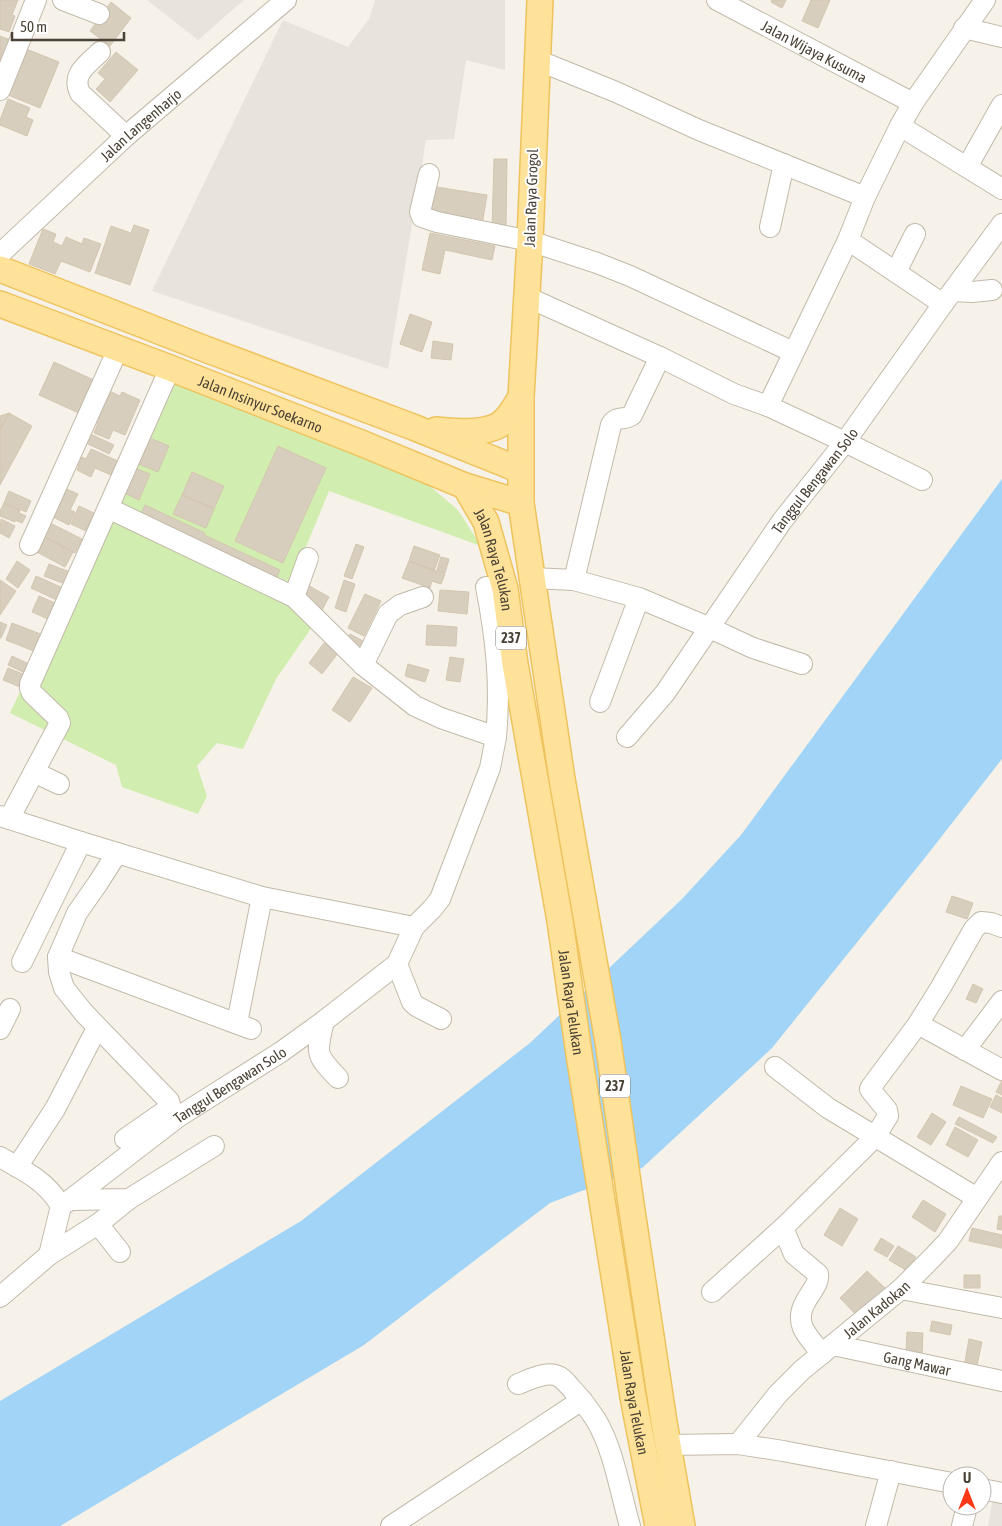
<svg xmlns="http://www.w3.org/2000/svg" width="1002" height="1526" viewBox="0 0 1002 1526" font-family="'Asap Condensed',sans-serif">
<rect width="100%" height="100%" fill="#f6f2e9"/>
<path fill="#e8e3dd" d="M 147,0 L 244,0 L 198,40 Z
M 375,0 L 505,0 L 505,70 L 466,60 L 454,139 L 426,140 L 388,369 L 152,291 L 283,20 L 348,47 L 369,19 Z
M 994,1492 L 1002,1493 L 1002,1526 L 988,1526 Z"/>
<path fill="#d1edaf" d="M 161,378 L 412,471 L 458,510 L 481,546 L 329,491 L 291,583 L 109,502 Z
M 105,511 L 273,590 L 314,624 L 276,679 L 243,749 L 217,743 L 197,766 L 207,796 L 198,814 L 122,787 L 116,765 L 10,713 Z"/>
<path fill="#a1d4f7" d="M 1002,479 L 1002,759 L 924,859 L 772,1048 L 642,1168 L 550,1203 L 364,1345 L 60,1526 L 0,1526 L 0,1401 L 301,1221 L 530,1043 L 682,899 L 741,835 Z"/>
<path fill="#d8cebd" stroke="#d4c6b0" d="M 0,0 L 18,0 L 12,15 L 15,16 L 9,32 L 0,29 Z
M 772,0 L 786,0 L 782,8 L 771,2 Z
M 811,0 L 830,0 L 818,28 L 802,21 Z
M 111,2 L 131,18 L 110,46 L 90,31 Z
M 0,36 L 16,42 L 0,72 Z
M 26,49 L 59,62 L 40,108 L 8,95 Z
M 116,52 L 138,70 L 110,102 L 96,89 L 105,79 L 98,73 Z
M 8,99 L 30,108 L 26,117 L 33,120 L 27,136 L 0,125 L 0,120 Z
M 494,159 L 507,159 L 506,229 L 492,229 Z
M 430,186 L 487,195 L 482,225 L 425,209 Z
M 134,225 L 149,230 L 130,285 L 95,273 L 111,226 L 131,233 Z
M 43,229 L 56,234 L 53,242 L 62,246 L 66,237 L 82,244 L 84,238 L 101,244 L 90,272 L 61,261 L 55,274 L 29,264 Z
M 430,233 L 495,246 L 492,260 L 445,250 L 440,274 L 422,270 Z
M 410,314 L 432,322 L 422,352 L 400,344 Z
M 433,341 L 453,344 L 451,360 L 431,358 Z
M 54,362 L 96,381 L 81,414 L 39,395 Z
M 107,390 L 120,396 L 122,392 L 140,400 L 125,435 L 113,430 L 109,439 L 94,433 L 98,423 L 93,421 Z
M 9,413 L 0,430 L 0,416 Z
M 9,413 L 32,426 L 0,485 L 0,430 Z
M 86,432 L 114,445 L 109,454 L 82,441 Z
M 145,436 L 169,446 L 158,472 L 134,462 Z
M 278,446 L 326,468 L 283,563 L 235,541 Z
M 91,449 L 118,461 L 111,475 L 95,468 L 91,477 L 77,470 L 79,465 L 70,461 L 73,453 L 86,459 Z
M 132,467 L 150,474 L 139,500 L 122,492 Z
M 192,472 L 224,486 L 214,509 L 182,495 Z
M 62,487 L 78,494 L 70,510 L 75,512 L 69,525 L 49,515 Z
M 9,491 L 31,501 L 26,512 L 4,503 Z
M 182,495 L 214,509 L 206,528 L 173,514 Z
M 4,503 L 20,510 L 19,513 L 26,516 L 22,523 L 15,520 L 15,522 L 0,516 L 0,511 Z
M 145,505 L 205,533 L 204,535 L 280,570 L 274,583 L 138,520 Z
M 79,506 L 94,513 L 86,531 L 71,524 Z
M 1,519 L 15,526 L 9,538 L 0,533 Z
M 50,523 L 82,539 L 75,553 L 43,536 Z
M 43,536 L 73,552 L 65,567 L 35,551 Z
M 356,544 L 364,547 L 352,579 L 344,576 Z
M 414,546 L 440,555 L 434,571 L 409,561 Z
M 441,557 L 449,559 L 445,573 L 437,570 Z
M 17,561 L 30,570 L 18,588 L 6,579 Z
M 409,561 L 445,574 L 441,584 L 432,581 L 430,588 L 402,578 Z
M 49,564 L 70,572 L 65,584 L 44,576 Z
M 36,576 L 63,588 L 57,600 L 31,588 Z
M 0,580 L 16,591 L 0,615 Z
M 344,580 L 355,584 L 346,612 L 335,608 Z
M 306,584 L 329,597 L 321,612 L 297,598 Z
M 440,590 L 469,592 L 467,614 L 438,611 Z
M 365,594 L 381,601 L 364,636 L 348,628 Z
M 39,596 L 55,603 L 48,619 L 32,612 Z
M 0,622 L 7,625 L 1,638 L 0,638 Z
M 12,623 L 43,635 L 36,652 L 6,640 Z
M 427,625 L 457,627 L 456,646 L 426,645 Z
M 350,634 L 365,642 L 360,654 L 345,643 Z
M 324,643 L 338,653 L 322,674 L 309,663 Z
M 12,656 L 31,665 L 27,674 L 8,665 Z
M 450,657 L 464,659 L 460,682 L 446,680 Z
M 408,664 L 429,670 L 425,682 L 405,676 Z
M 8,668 L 25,675 L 20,687 L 3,680 Z
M 353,677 L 372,688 L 350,722 L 332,710 Z
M 952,896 L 973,903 L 967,919 L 946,912 Z
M 973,984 L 983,989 L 976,1003 L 966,999 Z
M 1002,1080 L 1002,1095 L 996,1092 Z
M 961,1086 L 992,1099 L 983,1118 L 953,1105 Z
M 996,1095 L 1002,1098 L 1002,1113 L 990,1107 Z
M 932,1113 L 946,1122 L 931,1145 L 917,1137 Z
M 959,1117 L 997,1137 L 993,1143 L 955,1124 Z
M 955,1127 L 978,1140 L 968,1157 L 946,1145 Z
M 923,1200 L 946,1214 L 935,1232 L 912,1217 Z
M 840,1208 L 858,1219 L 842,1246 L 824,1235 Z
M 999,1216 L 1002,1216 L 1002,1230 L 997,1229 Z
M 972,1228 L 1002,1235 L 1002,1248 L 969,1241 Z
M 881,1238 L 894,1246 L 887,1257 L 874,1250 Z
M 898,1246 L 916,1257 L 907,1271 L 889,1260 Z
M 867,1271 L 886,1289 L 858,1317 L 840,1298 Z
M 964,1275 L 980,1275 L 980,1288 L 964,1288 Z
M 932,1321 L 952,1325 L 950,1335 L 930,1331 Z
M 907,1332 L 923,1333 L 922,1355 L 906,1354 Z
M 969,1339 L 982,1342 L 976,1370 L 964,1367 Z"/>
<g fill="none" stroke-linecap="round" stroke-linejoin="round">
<defs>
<g id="minor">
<path d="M 63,0 L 99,14"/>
<path id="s1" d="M 717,0 L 913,103"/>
<path d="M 964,28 L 1002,37"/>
<path d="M 100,52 C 87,65 71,74 80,93 L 126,136"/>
<path d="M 537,60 L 616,92 L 699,130 L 865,197"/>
<path d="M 0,90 L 36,0"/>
<path d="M 900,126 L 1002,189"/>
<path d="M 967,167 L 1002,105"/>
<path d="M 429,174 L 420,212 L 422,217 L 437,222 L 530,241 L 597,263 L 630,276 L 793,352"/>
<path d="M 770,227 L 784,164"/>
<path d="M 848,240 L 943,304"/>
<path id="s2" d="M 0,254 L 126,136 L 286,0"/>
<path d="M 896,272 L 915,234"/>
<path d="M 953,291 L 972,292 L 992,290"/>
<path d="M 527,297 L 660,357 L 734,394 L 768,406 L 845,442 L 922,480"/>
<path d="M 768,406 L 848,240 L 865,197 L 900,126 L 913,103 L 985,0"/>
<path d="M 30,545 L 118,349"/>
<path d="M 532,578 L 574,580 L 639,598 L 710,628 L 753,648 L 802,664"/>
<path d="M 574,580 L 611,425 C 616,415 625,421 632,415 L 660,357"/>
<path d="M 486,587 C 496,638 501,684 496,737"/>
<path d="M 294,597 L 308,558"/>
<path d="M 363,665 L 388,614 L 400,605 L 423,597"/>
<path d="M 600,702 L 639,598"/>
<path id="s3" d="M 627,737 L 665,693 L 782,521 L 845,442 L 943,304 L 1002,224"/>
<path d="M 34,772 L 59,784"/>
<path d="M 0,816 L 81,842 L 262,897 L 414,927 L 432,909 L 440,899 L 490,768 L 496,737 L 441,718 L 415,706 L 363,665 L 294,597 L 108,508 L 170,368"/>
<path d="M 9,819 L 60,723 L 58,718 L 32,693 L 30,688 L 30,684 L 108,508"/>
<path d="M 117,853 L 98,883 L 77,913 L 58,957 L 59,972 L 64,988 L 84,1013 L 169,1101 L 170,1105 L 168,1109 L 125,1139"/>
<path d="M 414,927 L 397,964 L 412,1002 L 416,1006 L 441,1019"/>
<path d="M 1002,927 L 991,923 L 981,922 L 974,929 L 941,987 L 918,1024 L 1002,1070"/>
<path d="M 58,957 L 251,1029"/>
<path d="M 22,962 L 81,842"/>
<path d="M 324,1021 C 316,1054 315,1054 338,1078"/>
<path d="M 237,1023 L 262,897"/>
<path d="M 0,1029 L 10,1009"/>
<path d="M 965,1050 L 1002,1001"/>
<path d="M 775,1067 L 828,1108 L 977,1198"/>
<path d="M 0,1157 C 25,1171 46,1181 61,1206 L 49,1255 L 0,1297"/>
<path d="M 17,1167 L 55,1109 L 97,1028"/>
<path d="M 70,1200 L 129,1199 L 214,1146"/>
<path id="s4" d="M 61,1206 L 70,1200 L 178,1117 L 281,1052 L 324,1021 L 397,964"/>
<path d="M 783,1228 L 794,1254 L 818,1274 C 821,1289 793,1304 803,1328 C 807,1337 816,1346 822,1354"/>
<path d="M 120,1252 L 98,1224 L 129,1199"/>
<path d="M 49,1255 L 98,1224"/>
<path d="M 901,1289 L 1002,1308"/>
<path d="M 712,1292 L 783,1228 L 875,1137 L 888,1116 L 887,1110 L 872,1092 L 870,1089 L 871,1087 L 918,1024"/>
<path id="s5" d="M 833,1345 L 1002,1381"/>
<path d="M 518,1384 C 529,1380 543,1372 555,1375 C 563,1377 567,1384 572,1389 C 581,1399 589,1409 596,1420 C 614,1450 620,1492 630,1526"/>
<path id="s6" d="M 738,1444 L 778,1394 L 802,1370 L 901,1289 L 933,1257 L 948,1241 L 1002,1162"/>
<path d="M 668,1445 L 738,1444 L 783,1451 L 952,1483"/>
<path d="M 982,1489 L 1002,1493"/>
<path d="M 391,1526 L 582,1400"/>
<path d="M 876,1526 L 891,1471"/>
<path d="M 962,1526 L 967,1506"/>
</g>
<g id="major">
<path d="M 540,0 L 530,241 L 521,397 L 521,503 L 562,779 L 608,1041 L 631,1204 L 664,1422 L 682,1526"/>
<path d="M 0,269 L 200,347 L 413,427 L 520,470"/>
<path id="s7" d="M 0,304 L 170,368 L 361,443 L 465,486 L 521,503"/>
<path d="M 436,430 C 453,432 484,434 499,425 C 509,419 515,407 521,397"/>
<path id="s8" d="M 465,486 L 486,522 L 505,589 L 515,664 L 560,921 L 579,1054 L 633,1397 L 658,1526"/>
</g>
</defs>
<use href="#minor" stroke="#c2baaa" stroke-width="22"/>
<use href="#major" stroke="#eec35e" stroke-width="28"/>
<use href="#minor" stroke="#fff" stroke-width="20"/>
<use href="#major" stroke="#ffe299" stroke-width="25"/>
</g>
<g text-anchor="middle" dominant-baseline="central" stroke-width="4" stroke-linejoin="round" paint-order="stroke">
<g fill="#fff" stroke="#807b72" stroke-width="1">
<rect x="496" y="626.5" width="30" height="23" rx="4"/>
<rect x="600" y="1074.5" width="30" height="23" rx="4"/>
</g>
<g font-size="14" font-weight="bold" fill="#4a4236">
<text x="511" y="638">237</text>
<text x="615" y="1086">237</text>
</g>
<g font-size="15" fill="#4a4236" stroke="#fff">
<text stroke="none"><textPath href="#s1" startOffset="110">Jalan Wijaya Kusuma</textPath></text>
<text stroke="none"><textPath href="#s2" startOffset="191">Jalan Langenharjo</textPath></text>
<text transform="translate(531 198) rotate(-88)">Jalan Raya Grogol</text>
<text stroke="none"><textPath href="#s7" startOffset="279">Jalan Insinyur Soekarno</textPath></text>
<text stroke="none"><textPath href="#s3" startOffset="318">Tanggul Bengawan Solo</textPath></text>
<text stroke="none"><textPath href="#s8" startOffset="80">Jalan Raya Telukan</textPath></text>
<text stroke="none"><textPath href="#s8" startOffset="530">Jalan Raya Telukan</textPath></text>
<text stroke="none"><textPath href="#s4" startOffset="208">Tanggul Bengawan Solo</textPath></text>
<text stroke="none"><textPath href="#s6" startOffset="194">Jalan Kadokan</textPath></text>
<text stroke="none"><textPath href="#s5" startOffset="86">Gang Mawar</textPath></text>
<text stroke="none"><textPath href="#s8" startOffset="935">Jalan Raya Telukan</textPath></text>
</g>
</g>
<g transform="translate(967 1491)"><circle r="24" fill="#ffffff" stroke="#b7b3af"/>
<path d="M0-4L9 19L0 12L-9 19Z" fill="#ff3917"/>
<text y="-8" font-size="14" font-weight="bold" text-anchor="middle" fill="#4a4236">U</text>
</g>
<path d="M12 32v8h112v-8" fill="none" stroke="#4a4236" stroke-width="2.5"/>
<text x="20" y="32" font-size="15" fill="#4a4236" stroke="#ffffff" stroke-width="4" paint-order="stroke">50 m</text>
</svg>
